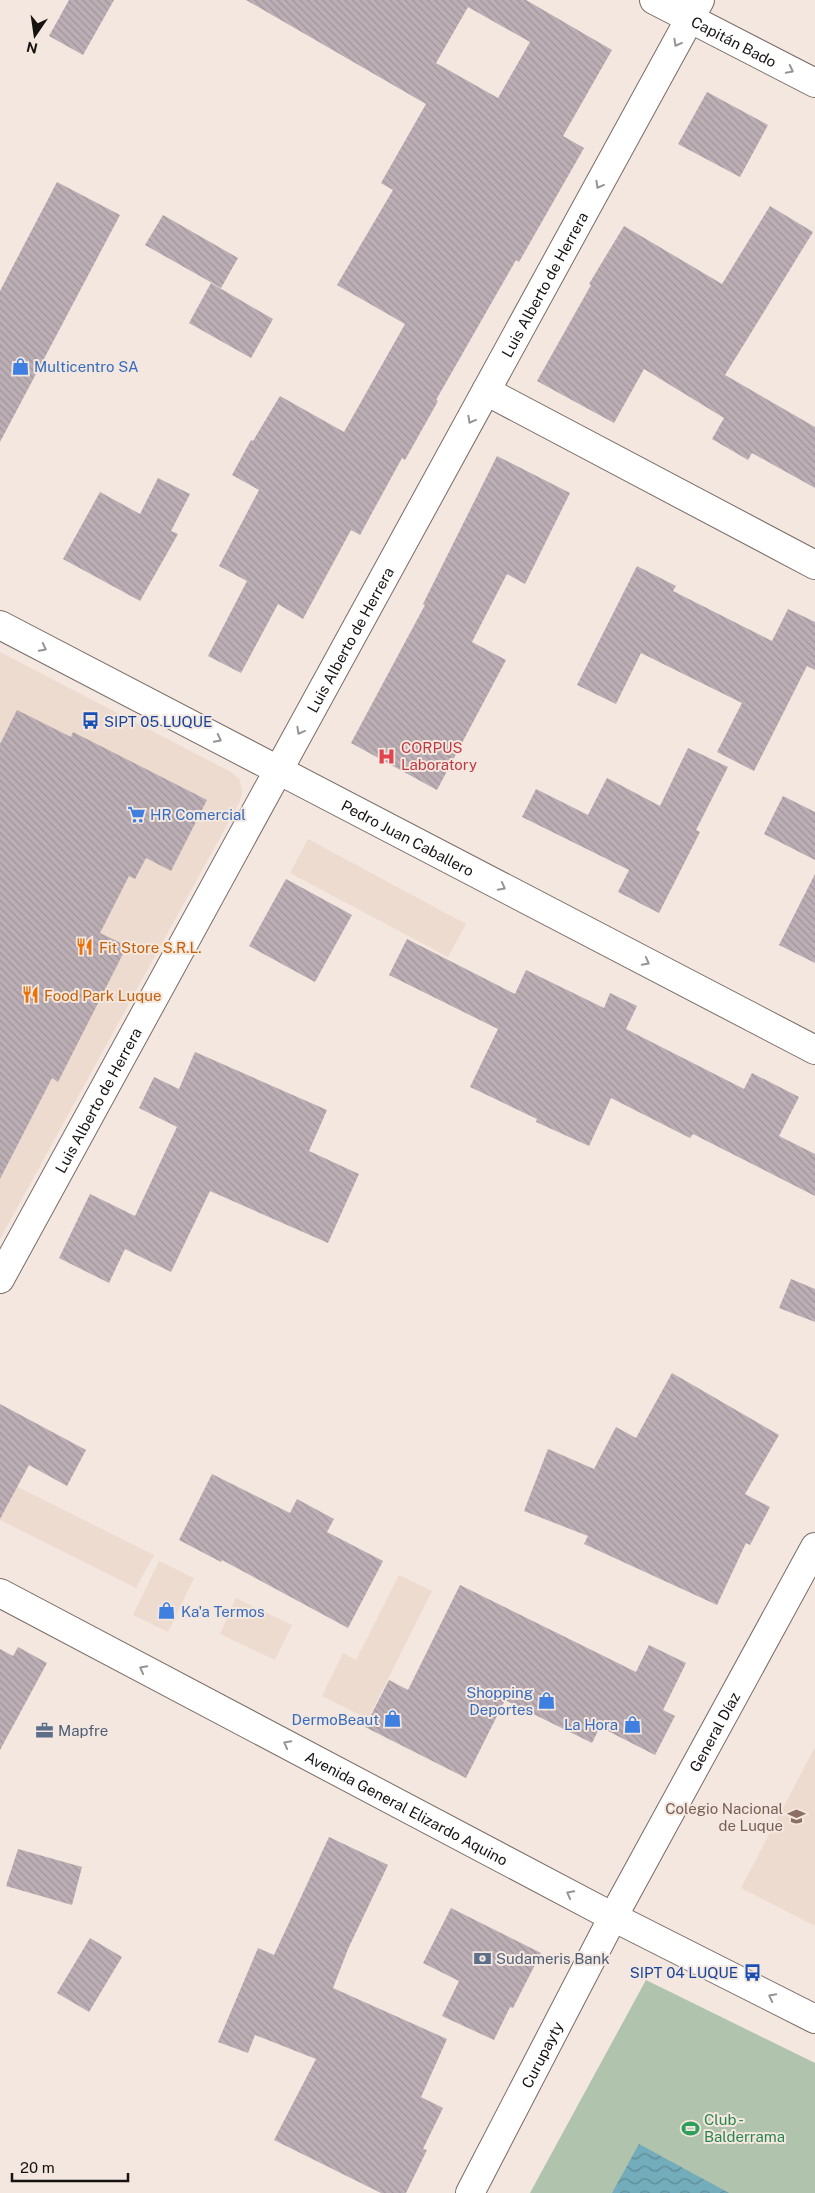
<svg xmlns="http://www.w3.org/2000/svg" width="815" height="2193" viewBox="0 0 815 2193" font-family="'Public Sans',sans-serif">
<defs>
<pattern id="water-waves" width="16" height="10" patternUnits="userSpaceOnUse" patternTransform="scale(1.25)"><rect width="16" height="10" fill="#73acba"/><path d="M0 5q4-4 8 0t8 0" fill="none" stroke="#5d8b96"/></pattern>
<pattern id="building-back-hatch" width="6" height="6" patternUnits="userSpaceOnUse" patternTransform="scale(1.25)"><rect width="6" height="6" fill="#bbaeb4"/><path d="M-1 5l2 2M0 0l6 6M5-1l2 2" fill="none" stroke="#a0959a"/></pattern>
</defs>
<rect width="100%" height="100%" fill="#f3e7df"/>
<path fill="#eedbcf" d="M 0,652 L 231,772 L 240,780 L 242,792 L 240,801 L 0,1239 Z
M 308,839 L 466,924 L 448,957 L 290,873 Z
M 0,1478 L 154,1555 L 136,1588 L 0,1520 Z
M 159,1561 L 194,1578 L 168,1632 L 133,1615 Z
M 399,1575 L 432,1591 L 368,1719 L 322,1696 L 343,1653 L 356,1660 Z
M 236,1598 L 292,1625 L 275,1660 L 220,1634 Z
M 815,1747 L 815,1926 L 741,1888 Z"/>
<path fill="#b0c3ac" d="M 646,1980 L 815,2063 L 815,2193 L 530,2193 Z"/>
<path fill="url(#water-waves)" d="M 639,2144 L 729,2193 L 612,2193 Z"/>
<path fill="url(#building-back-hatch)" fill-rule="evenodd" d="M 69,0 L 114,0 L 83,55 L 49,36 Z
M 246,0 L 526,0 L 612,50 L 563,136 L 584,148 L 519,262 L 516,260 L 436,400 L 438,401 L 405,460 L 402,458 L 360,535 L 351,530 L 303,619 L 278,604 L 241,673 L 208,656 L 247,581 L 219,566 L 259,490 L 232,475 L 251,440 L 253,441 L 280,396 L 344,432 L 405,324 L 337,285 L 393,190 L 381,183 L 426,104 ZM 468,7 L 530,42 L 498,98 L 436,63 Z
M 707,92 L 768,125 L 740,177 L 678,144 Z
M 57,182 L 120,215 L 0,442 L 0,291 Z
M 770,206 L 813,232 L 725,375 L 815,427 L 815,488 L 752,453 L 748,460 L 712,439 L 724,418 L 644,369 L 614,423 L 537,381 L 591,285 L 589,284 L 624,226 L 722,284 Z
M 163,215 L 238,258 L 221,288 L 145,245 Z
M 211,283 L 273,319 L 251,358 L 189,323 Z
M 497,456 L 570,493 L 525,584 L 507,574 L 472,642 L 506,660 L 437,790 L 351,743 L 425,605 L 423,604 Z
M 158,478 L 190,494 L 171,531 L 178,534 L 140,601 L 63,559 L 100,492 L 140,514 Z
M 637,566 L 676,586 L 673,591 L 772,641 L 788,609 L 815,622 L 815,670 L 807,666 L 754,771 L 717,752 L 742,703 L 641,653 L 616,704 L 577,685 Z
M 17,710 L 71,737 L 73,732 L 207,800 L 171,871 L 146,858 L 135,879 L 129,876 L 100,933 L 127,946 L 58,1082 L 52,1078 L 0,1179 L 0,744 Z
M 688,748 L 728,767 L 696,830 L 700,832 L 659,913 L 618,892 L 629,870 L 522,817 L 536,789 L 588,815 L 607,778 L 660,806 Z
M 783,796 L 815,812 L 815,860 L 764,834 Z
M 815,874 L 815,963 L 779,945 Z
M 286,879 L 352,915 L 315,982 L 249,946 Z
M 407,939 L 515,994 L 526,970 L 604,1008 L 610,993 L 637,1006 L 626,1029 L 744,1089 L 752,1073 L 799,1097 L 779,1136 L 815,1154 L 815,1196 L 693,1134 L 690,1138 L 611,1098 L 589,1146 L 536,1122 L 537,1119 L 470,1087 L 498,1029 L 389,975 Z
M 195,1052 L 327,1110 L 309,1151 L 359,1174 L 328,1243 L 210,1191 L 171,1272 L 125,1249 L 109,1283 L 59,1258 L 90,1194 L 135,1216 L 177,1127 L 139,1108 L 154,1077 L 179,1089 Z
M 791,1279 L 815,1289 L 815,1322 L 779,1308 Z
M 672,1373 L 779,1435 L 745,1494 L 770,1507 L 750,1545 L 746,1543 L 717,1605 L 584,1544 L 588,1536 L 524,1511 L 548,1449 L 594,1469 L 616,1427 L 636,1438 Z
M 0,1404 L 86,1450 L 67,1486 L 29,1465 L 0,1519 Z
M 212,1474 L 290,1513 L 297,1499 L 334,1519 L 327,1532 L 383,1561 L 348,1628 L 222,1560 L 221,1562 L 179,1540 Z
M 460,1585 L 636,1672 L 649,1645 L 686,1663 L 663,1710 L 675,1716 L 655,1755 L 600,1727 L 592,1743 L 505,1700 L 466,1778 L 365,1727 L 389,1680 L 408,1690 Z
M 18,1647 L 47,1663 L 0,1750 L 0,1649 L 13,1656 Z
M 329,1837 L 388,1865 L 348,1949 L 333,1988 L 447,2039 L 421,2097 L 443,2108 L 423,2149 L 427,2150 L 406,2193 L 381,2193 L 274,2140 L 316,2059 L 255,2035 L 248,2053 L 218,2042 L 258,1948 L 274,1955 Z
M 18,1849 L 82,1867 L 72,1905 L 6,1886 Z
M 451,1908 L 541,1953 L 513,2008 L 510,2007 L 494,2040 L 442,2016 L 459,1981 L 423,1963 Z
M 90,1938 L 122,1957 L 89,2012 L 57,1993 Z"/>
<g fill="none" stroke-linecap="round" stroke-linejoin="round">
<defs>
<g id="minor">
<path id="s1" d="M 654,0 L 815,83"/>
<path d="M 486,391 L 815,565"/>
<path id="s2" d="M 0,625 L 815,1050"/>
<path id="s3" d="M 0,1279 L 700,0"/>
<path id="s4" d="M 470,2193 L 613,1917 L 815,1547"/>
</g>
<g id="major">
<path id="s5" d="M 0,1593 L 613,1917 L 815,2019"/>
</g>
</defs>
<use href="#minor" stroke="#776c66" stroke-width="30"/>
<use href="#major" stroke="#776c66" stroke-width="30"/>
<use href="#minor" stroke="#fff" stroke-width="28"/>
<use href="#major" stroke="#fff" stroke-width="28"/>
</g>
<defs><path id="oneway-chevron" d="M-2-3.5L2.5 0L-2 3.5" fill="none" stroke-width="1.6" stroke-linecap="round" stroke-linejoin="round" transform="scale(1.25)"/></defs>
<g stroke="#979594">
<use href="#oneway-chevron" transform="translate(677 43) rotate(119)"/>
<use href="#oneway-chevron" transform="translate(790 70) rotate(27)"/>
<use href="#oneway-chevron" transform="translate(599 185) rotate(119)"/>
<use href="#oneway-chevron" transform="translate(471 420) rotate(119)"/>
<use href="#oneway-chevron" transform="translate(43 648) rotate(27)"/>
<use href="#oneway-chevron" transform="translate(300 731) rotate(119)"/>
<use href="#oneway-chevron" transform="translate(218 739) rotate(27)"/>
<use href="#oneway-chevron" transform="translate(502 887) rotate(28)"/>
<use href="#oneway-chevron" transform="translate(646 962) rotate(28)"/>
<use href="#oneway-chevron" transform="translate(143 1669) rotate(-152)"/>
<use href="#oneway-chevron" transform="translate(287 1744) rotate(-152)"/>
<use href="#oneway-chevron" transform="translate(570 1894) rotate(-152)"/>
<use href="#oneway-chevron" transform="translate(772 1997) rotate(-153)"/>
</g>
<defs>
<symbol id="shop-bare" viewBox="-9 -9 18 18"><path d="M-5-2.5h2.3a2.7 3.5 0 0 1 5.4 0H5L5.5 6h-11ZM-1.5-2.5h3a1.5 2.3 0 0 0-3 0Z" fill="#3f7fe0" stroke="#f3e7df" stroke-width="2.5" paint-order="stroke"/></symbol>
<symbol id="bus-bare" viewBox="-9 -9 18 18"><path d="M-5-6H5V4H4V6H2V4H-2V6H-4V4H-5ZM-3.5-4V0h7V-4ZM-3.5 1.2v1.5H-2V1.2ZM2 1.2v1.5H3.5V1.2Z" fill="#1a4fb4" stroke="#f3e7df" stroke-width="2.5" paint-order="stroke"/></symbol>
<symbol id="hospital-bare" viewBox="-9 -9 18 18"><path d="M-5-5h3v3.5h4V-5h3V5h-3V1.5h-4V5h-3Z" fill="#e0444e" stroke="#f3e7df" stroke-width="2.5" paint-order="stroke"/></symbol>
<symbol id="supermarket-bare" viewBox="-9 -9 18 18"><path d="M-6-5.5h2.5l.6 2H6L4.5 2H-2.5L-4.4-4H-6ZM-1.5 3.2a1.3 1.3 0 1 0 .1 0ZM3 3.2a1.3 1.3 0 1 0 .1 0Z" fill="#3f7fe0" stroke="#f3e7df" stroke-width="2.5" paint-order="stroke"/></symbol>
<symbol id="restaurant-bare" viewBox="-9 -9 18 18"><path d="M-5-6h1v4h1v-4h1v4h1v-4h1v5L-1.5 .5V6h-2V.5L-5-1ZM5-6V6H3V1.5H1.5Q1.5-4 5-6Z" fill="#e8710a" stroke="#f3e7df" stroke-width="2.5" paint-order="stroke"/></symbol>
<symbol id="office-bare" viewBox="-9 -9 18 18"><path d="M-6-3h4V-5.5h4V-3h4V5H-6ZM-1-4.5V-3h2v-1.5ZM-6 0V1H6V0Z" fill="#5c6f8a" stroke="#f3e7df" stroke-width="2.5" paint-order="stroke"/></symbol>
<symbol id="school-bare" viewBox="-9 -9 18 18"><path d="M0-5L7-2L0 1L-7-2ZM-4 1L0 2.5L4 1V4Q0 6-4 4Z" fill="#8d6e63" stroke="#f3e7df" stroke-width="2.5" paint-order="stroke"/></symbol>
<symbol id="bank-bare" viewBox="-9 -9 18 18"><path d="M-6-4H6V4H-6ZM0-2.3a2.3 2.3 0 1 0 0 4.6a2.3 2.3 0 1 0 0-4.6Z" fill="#5c6f8a" stroke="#f3e7df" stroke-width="2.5" paint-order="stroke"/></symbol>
<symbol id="stadium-bare" viewBox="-9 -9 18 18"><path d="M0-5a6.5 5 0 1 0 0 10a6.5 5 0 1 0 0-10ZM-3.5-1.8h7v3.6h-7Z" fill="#2e9e5b" stroke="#f3e7df" stroke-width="2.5" paint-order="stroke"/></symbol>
</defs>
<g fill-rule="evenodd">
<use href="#shop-bare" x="8" y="354" width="25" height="25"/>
<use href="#bus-bare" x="78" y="708" width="25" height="25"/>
<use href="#hospital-bare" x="374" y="744" width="25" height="25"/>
<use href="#supermarket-bare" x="124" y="802" width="25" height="25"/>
<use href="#restaurant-bare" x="72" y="934" width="25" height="25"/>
<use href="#restaurant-bare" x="18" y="982" width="25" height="25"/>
<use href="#shop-bare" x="154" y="1598" width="25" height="25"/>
<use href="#shop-bare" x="534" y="1688" width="25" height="25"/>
<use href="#shop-bare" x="380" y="1706" width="25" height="25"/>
<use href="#shop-bare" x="620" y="1712" width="25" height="25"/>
<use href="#office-bare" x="32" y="1718" width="25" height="25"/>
<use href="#school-bare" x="784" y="1804" width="25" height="25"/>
<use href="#bank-bare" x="470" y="1946" width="25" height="25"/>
<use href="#bus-bare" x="740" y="1960" width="25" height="25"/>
<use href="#stadium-bare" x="678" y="2116" width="25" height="25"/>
</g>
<g text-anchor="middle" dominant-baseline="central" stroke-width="4" stroke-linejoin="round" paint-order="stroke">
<g font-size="15" fill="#171311" stroke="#f3e7df">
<text stroke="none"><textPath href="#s1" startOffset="90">Capitán Bado</textPath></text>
<text stroke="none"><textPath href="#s3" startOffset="1134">Luis Alberto de Herrera</textPath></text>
<text stroke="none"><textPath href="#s3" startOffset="729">Luis Alberto de Herrera</textPath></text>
<text stroke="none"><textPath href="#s2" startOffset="460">Pedro Juan Caballero</textPath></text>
<text stroke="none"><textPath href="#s3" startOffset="204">Luis Alberto de Herrera</textPath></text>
<text stroke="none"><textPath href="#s4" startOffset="522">General Díaz</textPath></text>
<text stroke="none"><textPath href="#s5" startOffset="460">Avenida General Elizardo Aquino</textPath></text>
<text stroke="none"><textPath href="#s4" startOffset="156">Curupayty</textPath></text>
</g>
<g font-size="15" fill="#366cbe" stroke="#f3e7df" text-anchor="start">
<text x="34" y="366">Multicentro SA</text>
<text x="150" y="814">HR Comercial</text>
<text x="181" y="1611">Ka'a Termos</text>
<text x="533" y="1692" text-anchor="end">Shopping<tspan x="533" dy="17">Deportes</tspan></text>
<text x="379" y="1719" text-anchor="end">DermoBeaut</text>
<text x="618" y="1724" text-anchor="end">La Hora</text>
</g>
<g font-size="15" fill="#164399" stroke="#f3e7df" text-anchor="start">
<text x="104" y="721">SIPT 05 LUQUE</text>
<text x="738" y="1972" text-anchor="end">SIPT 04 LUQUE</text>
</g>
<g font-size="15" fill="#be3a42" stroke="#f3e7df" text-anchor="start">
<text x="401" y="747">CORPUS<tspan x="401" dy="17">Laboratory</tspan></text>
</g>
<g font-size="15" fill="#c56008" stroke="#f3e7df" text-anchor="start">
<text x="99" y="947">Fit Store S.R.L.</text>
<text x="44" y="995">Food Park Luque</text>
</g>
<g font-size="15" fill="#4e5e75" stroke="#f3e7df" text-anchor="start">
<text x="58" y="1730">Mapfre</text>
<text x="496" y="1958">Sudameris Bank</text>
</g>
<g font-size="15" fill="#785e54" stroke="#f3e7df" text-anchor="end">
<text x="783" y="1808">Colegio Nacional<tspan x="783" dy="17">de Luque</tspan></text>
</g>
<g font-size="15" fill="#27864d" stroke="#f3e7df" text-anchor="start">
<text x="704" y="2119">Club -<tspan x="704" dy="17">Balderrama</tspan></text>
</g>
</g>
<g transform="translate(35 35) rotate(193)" stroke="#f3e7df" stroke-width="4" paint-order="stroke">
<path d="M0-4L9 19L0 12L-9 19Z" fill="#171311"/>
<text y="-8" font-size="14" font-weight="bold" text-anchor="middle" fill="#171311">N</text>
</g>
<path d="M12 2173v8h116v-8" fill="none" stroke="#171311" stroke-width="2.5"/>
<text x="20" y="2173" font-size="15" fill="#171311" stroke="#f3e7df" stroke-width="4" paint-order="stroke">20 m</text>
</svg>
